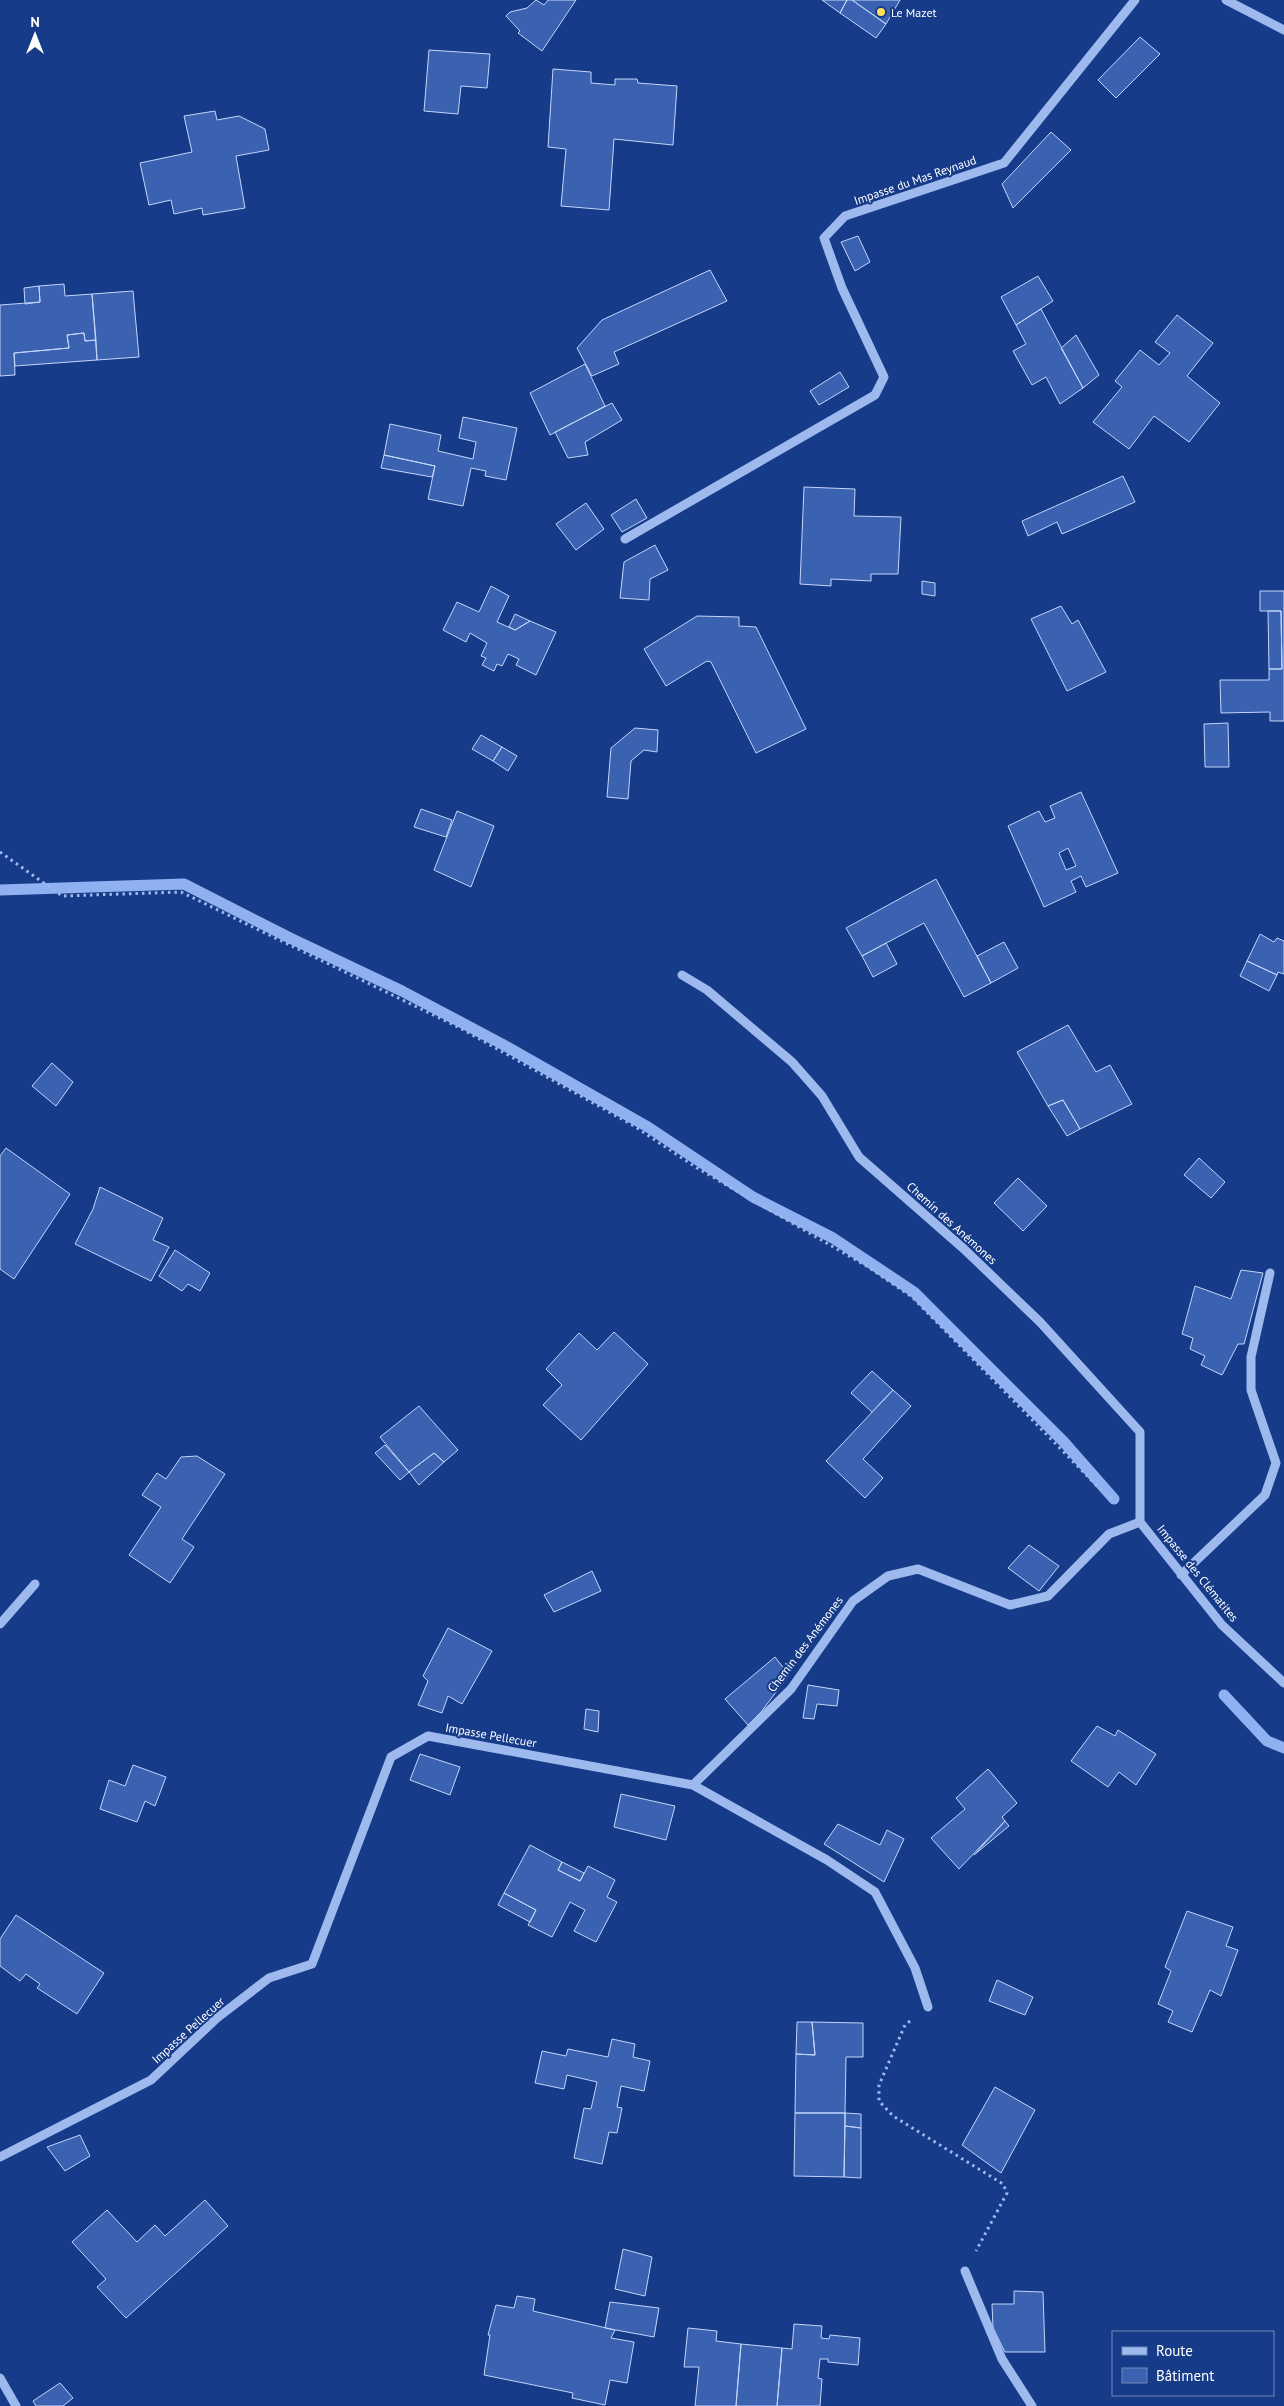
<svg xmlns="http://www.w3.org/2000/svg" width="1284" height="2406" viewBox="0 0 1284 2406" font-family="'PT Sans',sans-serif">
<rect width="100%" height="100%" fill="#163b89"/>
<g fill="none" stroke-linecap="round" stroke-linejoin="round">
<path stroke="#8fb1f1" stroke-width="11" d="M 0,890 L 184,884 L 290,938 L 402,991 L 502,1044 L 648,1127 L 753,1197 L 833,1238 L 914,1292 L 1063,1441 L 1114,1499
M 1224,1695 L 1267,1741 L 1284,1748"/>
</g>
<path fill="#3a62b1" stroke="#c3d6fb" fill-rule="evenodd" d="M 536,0 L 544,5 L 548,0 L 576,0 L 542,51 L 518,33 L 520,31 L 506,16 L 510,12 L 527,8 Z
M 822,0 L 847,0 L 840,13 Z
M 847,0 L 852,0 L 886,24 L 876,38 L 840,13 Z
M 852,0 L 900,0 L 886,24 Z
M 1140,37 L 1160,54 L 1116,98 L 1098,80 Z
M 429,50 L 490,54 L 487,88 L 461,86 L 458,114 L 424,111 Z
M 553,69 L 591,72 L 591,83 L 615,85 L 615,79 L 637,79 L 638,83 L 677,86 L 673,145 L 614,139 L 609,210 L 561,206 L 566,149 L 548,147 Z
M 215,111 L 217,120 L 239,116 L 265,129 L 269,150 L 236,156 L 245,208 L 203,215 L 202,208 L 174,214 L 171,200 L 149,205 L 140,163 L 192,152 L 184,116 Z
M 1051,132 L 1071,150 L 1013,208 L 1002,184 Z
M 858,236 L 870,262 L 855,271 L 841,242 Z
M 710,270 L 727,301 L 614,352 L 619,364 L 592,376 L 577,348 L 602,320 Z
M 1038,276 L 1053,301 L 1016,325 L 1001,297 Z
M 64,284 L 65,296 L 92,294 L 96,340 L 85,341 L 84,333 L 67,335 L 69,348 L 14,353 L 15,375 L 0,376 L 0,305 L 40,302 L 39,286 Z
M 39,286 L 40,302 L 25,304 L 24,288 Z
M 133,291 L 139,357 L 97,360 L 92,294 Z
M 1041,309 L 1083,388 L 1060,404 L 1046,377 L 1032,385 L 1013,351 L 1026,344 L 1016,325 Z
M 1177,315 L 1213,343 L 1187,376 L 1220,403 L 1189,442 L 1154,416 L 1129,449 L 1093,422 L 1122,387 L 1115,381 L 1140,350 L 1159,365 L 1170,353 L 1155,342 Z
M 84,333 L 85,341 L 96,340 L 97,360 L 15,366 L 14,353 L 69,348 L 67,335 Z
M 1076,335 L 1099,375 L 1083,388 L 1061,348 Z
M 585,364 L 605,406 L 550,435 L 530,393 Z
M 840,372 L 849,387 L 819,405 L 810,391 Z
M 612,403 L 622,420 L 585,442 L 588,455 L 568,458 L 555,432 Z
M 463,417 L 517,428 L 506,480 L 485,476 L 486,471 L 471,468 L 463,506 L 428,499 L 435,466 L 384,455 L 390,424 L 441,435 L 438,451 L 473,459 L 476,442 L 459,438 Z
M 384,455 L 435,466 L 432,477 L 381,468 Z
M 1123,476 L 1135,502 L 1062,534 L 1057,522 L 1028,536 L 1022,521 Z
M 804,487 L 855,489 L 854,516 L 901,517 L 898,574 L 871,574 L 871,581 L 831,579 L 831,586 L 800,584 Z
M 636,499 L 647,518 L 622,532 L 611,515 Z
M 586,503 L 604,529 L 576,550 L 556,524 Z
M 655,545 L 668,570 L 650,579 L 649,600 L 620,598 L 624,562 Z
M 922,581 L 935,583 L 935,596 L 922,594 Z
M 491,586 L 509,596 L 497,622 L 515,630 L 530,621 L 556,632 L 536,675 L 516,665 L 519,659 L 508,654 L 502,666 L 497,664 L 494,671 L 482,665 L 486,658 L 481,656 L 487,643 L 470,633 L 466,642 L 443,630 L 457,602 L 479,612 Z
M 1260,591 L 1284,591 L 1284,721 L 1270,721 L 1270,712 L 1221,713 L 1220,680 L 1269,680 L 1269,669 L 1282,669 L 1281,611 L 1260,611 Z
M 1061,606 L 1072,624 L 1078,620 L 1106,672 L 1067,691 L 1031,619 Z
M 1268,611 L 1281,611 L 1282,669 L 1269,669 Z
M 515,614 L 530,621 L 515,630 L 509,627 Z
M 697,616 L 739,617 L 739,626 L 756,627 L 806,729 L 756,753 L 711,662 L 707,661 L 666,686 L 644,649 Z
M 1228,723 L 1229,767 L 1205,767 L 1204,724 Z
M 635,728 L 658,730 L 657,752 L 644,750 L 631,761 L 628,799 L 607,797 L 611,748 Z
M 481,735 L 502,747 L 493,761 L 472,749 Z
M 502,747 L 517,756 L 508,771 L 493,761 Z
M 1081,792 L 1118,873 L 1086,887 L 1081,876 L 1071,881 L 1076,892 L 1044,907 L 1008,826 L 1039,811 L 1045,822 L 1055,818 L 1050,806 ZM 1068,848 L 1076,866 L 1066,870 L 1059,853 Z
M 421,809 L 452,820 L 446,837 L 414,827 Z
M 457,811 L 494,826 L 471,887 L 434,870 Z
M 936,879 L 991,983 L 964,997 L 924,923 L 862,956 L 846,928 Z
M 1260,934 L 1274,942 L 1277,938 L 1284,941 L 1284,974 L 1278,972 L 1277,975 L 1247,961 Z
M 1004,942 L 1018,968 L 991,983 L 977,956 Z
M 886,943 L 897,964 L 873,977 L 862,956 Z
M 1247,961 L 1277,975 L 1269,991 L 1240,976 Z
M 1068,1025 L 1096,1072 L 1110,1065 L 1132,1104 L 1080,1129 L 1063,1100 L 1048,1106 L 1017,1052 Z
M 52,1063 L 73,1082 L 56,1106 L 32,1086 Z
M 1063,1100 L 1080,1129 L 1067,1136 L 1048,1106 Z
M 6,1148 L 70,1194 L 14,1279 L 0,1269 L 0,1156 Z
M 1199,1158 L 1225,1182 L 1211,1198 L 1184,1175 Z
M 1018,1178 L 1047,1206 L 1023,1231 L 994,1203 Z
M 100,1187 L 163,1218 L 153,1240 L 169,1247 L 151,1281 L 75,1244 L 93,1209 Z
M 175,1250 L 210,1273 L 200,1291 L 188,1284 L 182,1291 L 159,1276 Z
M 1241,1270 L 1263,1273 L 1244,1344 L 1238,1344 L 1222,1375 L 1201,1365 L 1205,1356 L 1190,1349 L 1193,1338 L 1182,1334 L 1195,1286 L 1231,1299 Z
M 614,1332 L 648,1364 L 581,1440 L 543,1405 L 562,1385 L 546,1369 L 579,1333 L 597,1350 Z
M 872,1371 L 893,1390 L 872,1412 L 851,1393 Z
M 893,1390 L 911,1406 L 863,1459 L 883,1478 L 865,1498 L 826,1461 Z
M 419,1406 L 458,1450 L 444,1462 L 434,1453 L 409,1472 L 380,1437 Z
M 385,1445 L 409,1472 L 400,1480 L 375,1453 Z
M 434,1453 L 444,1462 L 419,1485 L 409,1472 Z
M 197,1456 L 225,1474 L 182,1539 L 194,1547 L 170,1583 L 129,1555 L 161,1507 L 142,1495 L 157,1473 L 166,1479 L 181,1457 Z
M 1029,1545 L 1059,1566 L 1039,1591 L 1008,1568 Z
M 592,1571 L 601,1591 L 554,1612 L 544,1595 Z
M 448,1628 L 492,1651 L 462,1704 L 448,1696 L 442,1713 L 418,1705 L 428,1681 L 423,1676 Z
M 775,1657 L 789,1675 L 761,1712 L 748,1725 L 725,1699 Z
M 808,1685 L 839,1690 L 837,1706 L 817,1704 L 814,1719 L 803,1718 Z
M 586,1709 L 599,1711 L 598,1732 L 584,1729 Z
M 1097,1726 L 1115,1736 L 1118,1730 L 1156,1754 L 1136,1785 L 1119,1772 L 1108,1787 L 1071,1761 Z
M 420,1754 L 460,1767 L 450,1795 L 410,1780 Z
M 133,1765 L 166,1777 L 155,1806 L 145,1801 L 137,1822 L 100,1809 L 109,1780 L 125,1786 Z
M 988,1769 L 1017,1803 L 1002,1817 L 1005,1821 L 959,1869 L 931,1838 L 965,1809 L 956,1798 Z
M 621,1794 L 675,1806 L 666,1840 L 614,1827 Z
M 1005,1821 L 1009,1826 L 974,1855 Z
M 838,1824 L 880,1845 L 887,1830 L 904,1839 L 884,1882 L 824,1844 Z
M 530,1845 L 562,1862 L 558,1870 L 580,1881 L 588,1866 L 615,1880 L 607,1897 L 617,1902 L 596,1942 L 574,1931 L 585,1910 L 570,1902 L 552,1937 L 528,1925 L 536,1910 L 504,1893 Z
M 562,1862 L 584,1873 L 580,1881 L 558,1870 Z
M 504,1893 L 536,1910 L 530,1922 L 498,1905 Z
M 1187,1911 L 1233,1927 L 1226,1946 L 1238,1950 L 1221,1996 L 1210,1990 L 1192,2032 L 1168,2022 L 1173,2011 L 1158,2004 L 1171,1971 L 1165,1967 Z
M 16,1915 L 104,1973 L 77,2014 L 37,1988 L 40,1984 L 26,1974 L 20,1981 L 0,1966 L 0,1939 Z
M 997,1980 L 1033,1997 L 1025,2015 L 989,2001 Z
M 797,2022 L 812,2022 L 815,2055 L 796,2054 Z
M 812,2022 L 863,2023 L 863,2057 L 846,2057 L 845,2113 L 795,2113 L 796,2054 L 815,2055 Z
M 612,2039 L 635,2044 L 633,2057 L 650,2061 L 644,2091 L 621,2086 L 617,2107 L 622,2108 L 617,2133 L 609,2132 L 602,2164 L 574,2158 L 584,2108 L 591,2109 L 597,2082 L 567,2075 L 564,2089 L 535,2083 L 542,2051 L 566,2056 L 568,2049 L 608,2057 Z
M 995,2087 L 1035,2110 L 1001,2173 L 962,2145 Z
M 795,2113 L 845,2113 L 844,2177 L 794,2176 Z
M 845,2113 L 861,2114 L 861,2128 L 845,2126 Z
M 845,2126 L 861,2128 L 861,2178 L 844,2177 Z
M 80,2135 L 90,2156 L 65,2171 L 47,2147 Z
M 205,2200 L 228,2226 L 126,2318 L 97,2287 L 106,2279 L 72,2242 L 107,2210 L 137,2242 L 155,2225 L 165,2236 Z
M 623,2249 L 652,2257 L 645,2296 L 615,2289 Z
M 1014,2291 L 1043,2292 L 1045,2352 L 1005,2352 L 993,2328 L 992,2304 L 1014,2304 Z
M 517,2296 L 535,2299 L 533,2311 L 615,2330 L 611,2338 L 634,2342 L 627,2383 L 610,2380 L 605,2405 L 572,2398 L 573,2393 L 484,2375 L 490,2335 L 488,2335 L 496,2305 L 514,2308 Z
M 610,2302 L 659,2308 L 654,2337 L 605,2328 Z
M 794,2324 L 822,2326 L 821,2338 L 829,2339 L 830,2335 L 860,2338 L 858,2365 L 828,2362 L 828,2359 L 820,2359 L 818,2378 L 822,2379 L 820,2406 L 777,2406 L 782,2348 L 792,2349 Z
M 688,2328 L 717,2331 L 716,2341 L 741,2344 L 736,2406 L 695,2406 L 699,2367 L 684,2367 Z
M 741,2344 L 782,2348 L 777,2406 L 736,2406 Z
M 60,2383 L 73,2398 L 63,2406 L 36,2406 L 33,2401 Z"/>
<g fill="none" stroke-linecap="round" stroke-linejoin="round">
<path stroke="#9db9ee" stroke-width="3" stroke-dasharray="2.5 4" stroke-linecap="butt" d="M 0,852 L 62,896 L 181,892 L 460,1028 L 634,1126 L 697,1168 L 868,1267 L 912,1297 L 1096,1485 L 1115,1501
M 910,2021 L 905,2025 L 879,2085 L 879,2101 L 893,2116 L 1003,2184 L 1007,2193 L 976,2251"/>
<path stroke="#9db9ee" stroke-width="9" d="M 1226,0 L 1284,30
M 625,539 L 875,395 L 884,377 L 842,288 L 824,238 L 845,216 L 1004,163 L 1135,0
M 682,975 L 707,990 L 792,1062 L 822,1096 L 859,1157 L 964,1249 L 1040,1322 L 1140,1432 L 1140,1522
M 1181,1575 L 1265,1495 L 1276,1463 L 1251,1390 L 1251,1357 L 1270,1273
M 0,1624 L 35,1584
M 693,1785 L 791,1689 L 853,1601 L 888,1576 L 918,1569 L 1010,1605 L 1048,1596 L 1109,1534 L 1140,1522 L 1222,1625 L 1284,1683
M 0,2157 L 151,2080 L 217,2018 L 269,1978 L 312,1964 L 391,1757 L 428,1736 L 693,1785 L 827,1860 L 875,1892 L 915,1968 L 928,2007
M 965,2271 L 1002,2359 L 1032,2406
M 0,2378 L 16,2406"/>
</g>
<circle fill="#ffe25b" stroke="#163b89" stroke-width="2" cx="881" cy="12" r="5"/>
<g text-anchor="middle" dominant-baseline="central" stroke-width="4" stroke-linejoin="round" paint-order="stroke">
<g font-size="12" fill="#fff" stroke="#163b89" text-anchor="start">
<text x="891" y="12">Le Mazet</text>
</g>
<g font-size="12" fill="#fff" stroke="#163b89">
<text transform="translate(915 180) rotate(-19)">Impasse du Mas Reynaud</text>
<text transform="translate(952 1223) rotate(42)">Chemin des Anémones</text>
<text transform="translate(1198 1573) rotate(51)">Impasse des Clématites</text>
<text transform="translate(805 1644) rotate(-53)">Chemin des Anémones</text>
<text transform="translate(491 1735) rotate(10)">Impasse Pellecuer</text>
<text transform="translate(188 2030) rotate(-42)">Impasse Pellecuer</text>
</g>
</g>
<rect x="1112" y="2331" width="162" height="65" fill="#163b89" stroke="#7389b8"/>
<rect x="1122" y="2347" width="25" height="8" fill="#9db9ee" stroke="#7389b8"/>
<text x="1156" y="2356" font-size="15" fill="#ffffff">Route</text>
<rect x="1122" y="2368" width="25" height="15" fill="#3a62b1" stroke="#7389b8"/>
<text x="1156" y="2381" font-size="15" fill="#ffffff">Bâtiment</text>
<g transform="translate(35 35)" stroke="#163b89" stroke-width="4" paint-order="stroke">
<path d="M0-4L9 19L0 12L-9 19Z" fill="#ffffff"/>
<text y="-8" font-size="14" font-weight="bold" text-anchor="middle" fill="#ffffff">N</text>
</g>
</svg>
